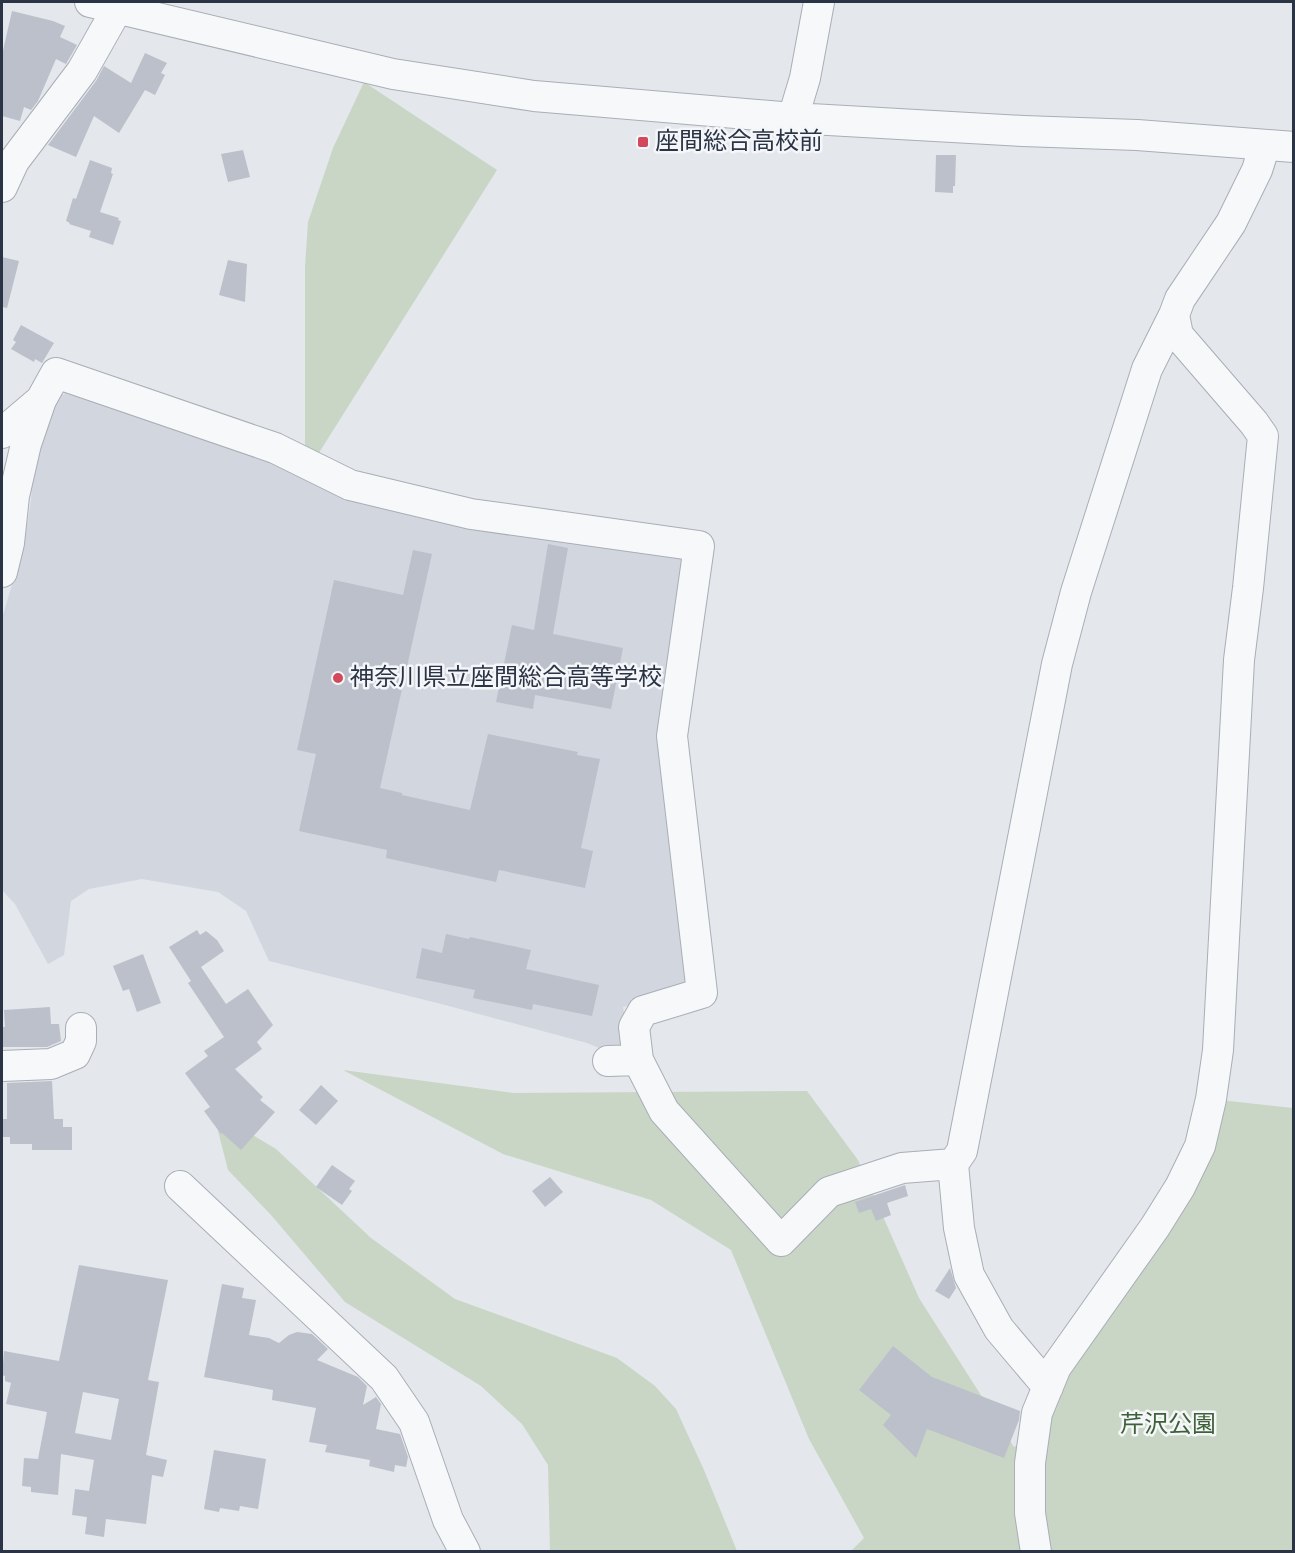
<svg xmlns="http://www.w3.org/2000/svg" width="1295" height="1553" viewBox="0 0 1295 1553" font-family="'Alegreya Sans','Noto Sans JP',sans-serif">
<rect width="100%" height="100%" fill="#e4e7ec"/>
<path fill="#d2d6de" d="M 69,391 L 175,430 L 281,461 L 683,555 L 667,737 L 693,978 L 685,991 L 623,1007 L 631,1047 L 616,1055 L 587,1043 L 445,1005 L 269,961 L 246,911 L 218,892 L 142,879 L 89,889 L 71,901 L 64,955 L 48,964 L 15,904 L 2,890 L 2,618 L 24,545 L 31,500 L 32,476 L 55,399 Z"/>
<path fill="#c9d6c5" d="M 364,82 L 497,170 L 305,475 L 305,267 L 308,222 L 333,148 Z
M 343,1070 L 513,1093 L 807,1091 L 858,1160 L 919,1298 L 1014,1447 L 1034,1435 L 1037,1413 L 1155,1227 L 1211,1099 L 1293,1108 L 1293,1551 L 851,1551 L 864,1538 L 809,1439 L 731,1250 L 651,1200 L 503,1154 Z
M 213,1111 L 276,1149 L 371,1238 L 455,1299 L 617,1358 L 655,1386 L 676,1409 L 704,1470 L 737,1551 L 550,1551 L 548,1465 L 522,1424 L 481,1386 L 345,1302 L 271,1215 L 228,1170 Z"/>
<path fill="#bbc0ca" fill-rule="evenodd" d="M 12,11 L 53,21 L 65,26 L 60,37 L 77,45 L 66,64 L 56,59 L 38,101 L 31,110 L 24,107 L 20,121 L 2,116 L 2,55 Z
M 145,53 L 167,63 L 161,73 L 165,75 L 155,95 L 145,90 L 119,133 L 94,116 L 76,157 L 48,145 L 96,81 L 104,66 L 131,83 Z
M 243,150 L 250,177 L 228,182 L 221,154 Z
M 936,155 L 956,155 L 955,186 L 953,186 L 953,193 L 935,192 Z
M 90,160 L 112,168 L 111,173 L 113,174 L 100,212 L 119,218 L 118,220 L 121,221 L 113,245 L 89,237 L 91,231 L 69,224 L 70,223 L 66,221 L 73,198 L 76,199 Z
M 2,257 L 19,261 L 7,308 L 2,307 Z
M 228,260 L 247,264 L 245,302 L 219,295 Z
M 21,325 L 54,343 L 42,363 L 35,359 L 34,362 L 11,349 L 16,342 L 13,340 Z
M 548,544 L 568,548 L 553,634 L 623,648 L 611,709 L 535,695 L 533,709 L 496,702 L 512,625 L 534,630 Z
M 413,550 L 432,554 L 380,788 L 402,793 L 402,795 L 470,810 L 488,734 L 578,752 L 577,755 L 600,759 L 581,848 L 593,851 L 585,888 L 499,870 L 496,882 L 386,858 L 387,850 L 299,831 L 316,754 L 297,750 L 334,580 L 403,595 Z
M 197,930 L 200,935 L 206,931 L 217,940 L 224,951 L 201,967 L 226,1004 L 248,989 L 273,1025 L 257,1042 L 262,1049 L 235,1069 L 263,1097 L 260,1100 L 275,1112 L 241,1150 L 222,1133 L 221,1134 L 204,1111 L 210,1107 L 185,1073 L 208,1056 L 204,1051 L 224,1037 L 188,983 L 191,981 L 169,947 Z
M 446,934 L 469,939 L 470,937 L 531,950 L 526,969 L 599,985 L 592,1016 L 533,1004 L 532,1010 L 473,998 L 475,990 L 416,978 L 422,948 L 442,953 Z
M 143,954 L 161,1003 L 137,1012 L 129,989 L 123,991 L 113,966 Z
M 50,1007 L 51,1024 L 59,1024 L 61,1041 L 47,1047 L 2,1047 L 2,1027 L 5,1027 L 4,1010 Z
M 52,1081 L 54,1119 L 63,1119 L 63,1127 L 72,1127 L 72,1150 L 32,1150 L 32,1144 L 10,1144 L 10,1137 L 2,1137 L 2,1119 L 7,1119 L 7,1083 Z
M 321,1085 L 338,1101 L 316,1125 L 299,1110 Z
M 332,1165 L 355,1181 L 349,1189 L 352,1191 L 342,1205 L 316,1187 Z
M 550,1177 L 563,1192 L 545,1207 L 532,1191 Z
M 905,1185 L 908,1196 L 887,1203 L 891,1215 L 876,1221 L 871,1209 L 859,1213 L 855,1202 Z
M 79,1265 L 168,1280 L 148,1380 L 159,1382 L 146,1455 L 167,1460 L 163,1477 L 152,1475 L 146,1524 L 106,1519 L 104,1537 L 85,1534 L 87,1517 L 72,1515 L 75,1489 L 89,1491 L 94,1460 L 61,1454 L 58,1495 L 31,1492 L 31,1487 L 22,1486 L 24,1458 L 38,1459 L 47,1412 L 6,1404 L 11,1383 L 5,1381 L 5,1376 L 2,1375 L 4,1351 L 59,1361 ZM 83,1392 L 119,1399 L 111,1440 L 75,1433 Z
M 950,1268 L 956,1288 L 949,1299 L 935,1291 Z
M 222,1284 L 244,1288 L 242,1298 L 256,1300 L 249,1335 L 269,1338 L 279,1343 L 289,1335 L 297,1332 L 312,1334 L 328,1349 L 317,1360 L 358,1377 L 367,1386 L 363,1405 L 376,1397 L 381,1404 L 376,1429 L 400,1434 L 408,1457 L 406,1467 L 395,1465 L 394,1472 L 369,1466 L 370,1460 L 325,1452 L 327,1445 L 309,1442 L 316,1408 L 272,1400 L 273,1390 L 204,1377 Z
M 893,1346 L 932,1377 L 1020,1411 L 1019,1420 L 1004,1458 L 927,1429 L 916,1458 L 883,1425 L 891,1415 L 859,1390 Z
M 214,1450 L 266,1459 L 258,1509 L 240,1506 L 239,1511 L 220,1508 L 219,1512 L 204,1509 Z"/>
<g fill="none" stroke-linecap="round" stroke-linejoin="round">
<defs>
<path id="minor" d="M 90,2 L 393,74 L 534,96 L 793,118 L 1023,131 L 1137,135 L 1294,147
M 793,118 L 805,78 L 819,2
M 2,187 L 14,161 L 82,71 L 121,2
M 2,433 L 41,400
M 2,572 L 9,543 L 14,496 L 26,444 L 41,400 L 56,373 L 275,448 L 350,485 L 471,514 L 699,546 L 672,736 L 702,993 L 643,1011 L 634,1027 L 638,1060 L 664,1111 L 781,1241 L 829,1192 L 902,1168 L 953,1164 L 959,1228 L 969,1275 L 999,1329 L 1048,1387
M 608,1061 L 638,1060
M 2,1066 L 51,1064 L 75,1054 L 81,1041 L 81,1028
M 953,1164 L 962,1151 L 1057,664 L 1076,592 L 1147,369 L 1174,315
M 180,1186 L 384,1378 L 414,1422 L 448,1520 L 465,1552
M 1036,1552 L 1030,1513 L 1030,1463 L 1037,1413 L 1056,1367 L 1155,1227 L 1180,1187 L 1200,1146 L 1211,1099 L 1218,1050 L 1239,660 L 1248,588 L 1263,436 L 1254,423 L 1178,335 L 1174,315 L 1180,299 L 1231,223 L 1257,170 L 1265,145"/>
</defs>
<use href="#minor" stroke="#a9aeb7" stroke-width="32"/>
<use href="#minor" stroke="#f7f8fa" stroke-width="30"/>
</g>
<g fill="#d1495b" stroke="#f4f6f9" stroke-width="2">
<rect x="637" y="136" width="12" height="12" rx="3"/>
<circle cx="338" cy="678" r="6"/>
</g>
<g text-anchor="middle" dominant-baseline="central" stroke-width="5" stroke-linejoin="round" paint-order="stroke">
<g font-size="24" fill="#2b3445" stroke="#f4f6f9" text-anchor="start">
<text x="655" y="142">座間総合高校前</text>
<text x="350" y="678">神奈川県立座間総合高等学校</text>
</g>
<g font-size="24" fill="#3f6138" stroke="#f4f6f9">
<text x="1168" y="1425">芹沢公園</text>
</g>
</g>
<rect width="1295" height="1553" fill="none" stroke="#2b3445" stroke-width="6"/>
</svg>
